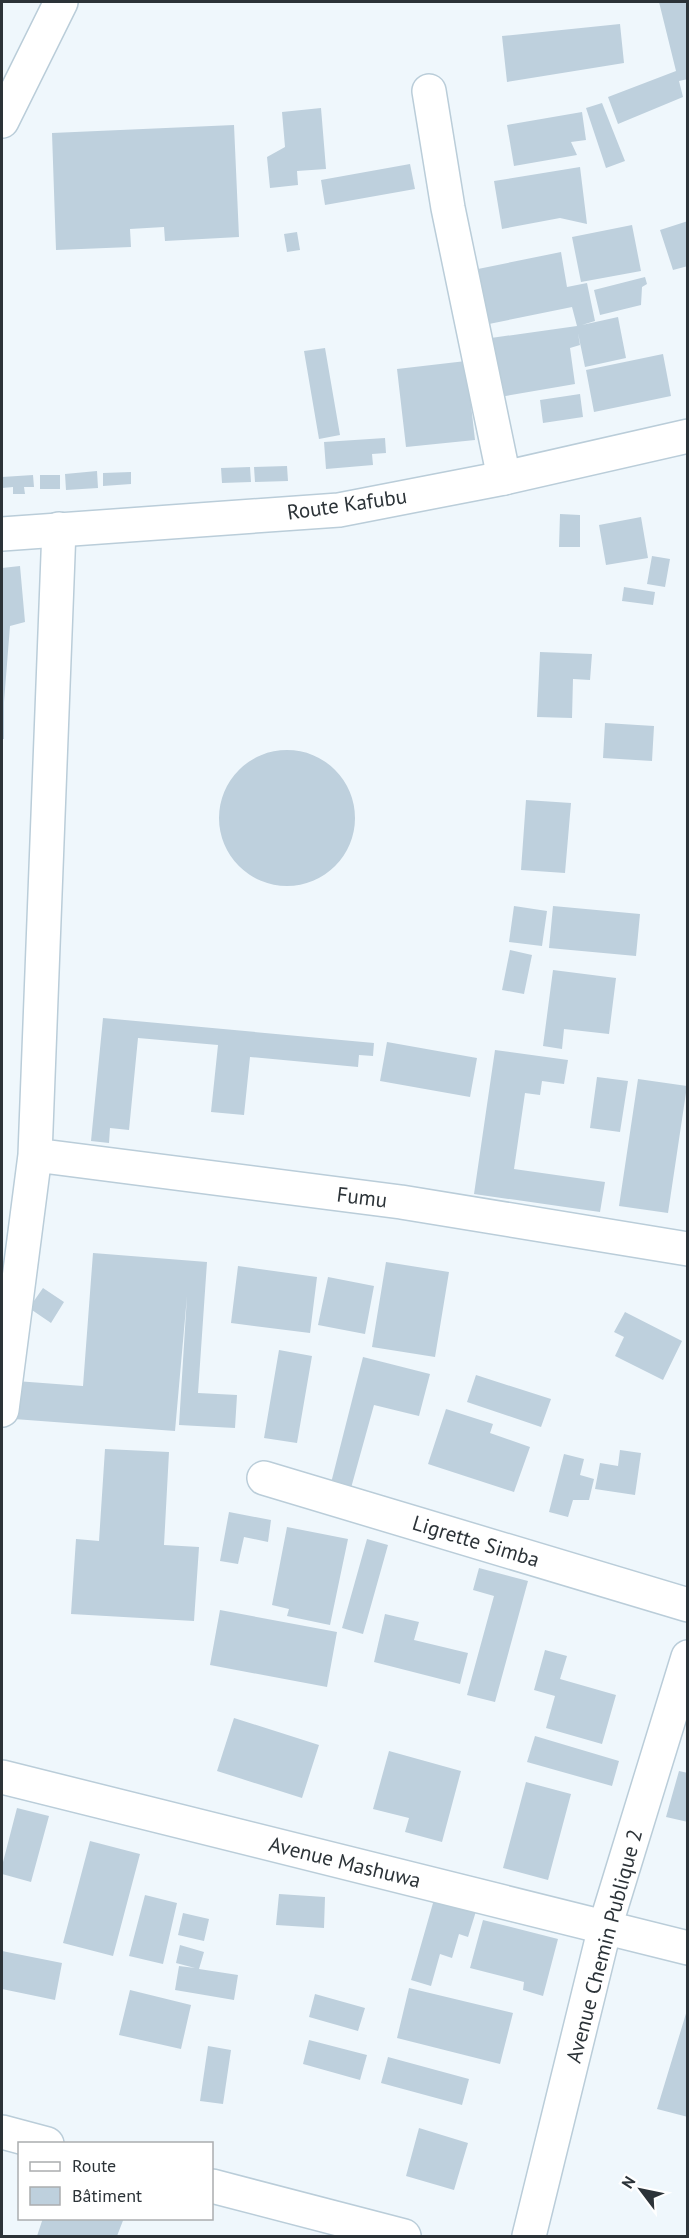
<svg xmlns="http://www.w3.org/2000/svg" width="689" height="2238" viewBox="0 0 689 2238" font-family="'PT Sans',sans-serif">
<rect width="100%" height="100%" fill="#eff7fc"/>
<path fill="#bed0dd" d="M 659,2 L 688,2 L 688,79 L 679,81 L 683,97 L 618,124 L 608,97 L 676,71 Z
M 620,24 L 624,63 L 507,82 L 502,36 Z
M 602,103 L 625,161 L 606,168 L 586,108 Z
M 321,108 L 326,169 L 297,171 L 298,185 L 270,188 L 267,157 L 285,147 L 282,112 Z
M 582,112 L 586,140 L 571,142 L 577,155 L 514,166 L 507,125 Z
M 234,125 L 239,237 L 165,241 L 164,227 L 130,229 L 131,247 L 56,250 L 52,133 Z
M 410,164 L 415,189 L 325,205 L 321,180 Z
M 580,167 L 587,224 L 560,218 L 502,229 L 494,181 Z
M 688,221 L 688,266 L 673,270 L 660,230 Z
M 632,225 L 641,271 L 581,282 L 572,237 Z
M 297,232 L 300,250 L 287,252 L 284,234 Z
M 561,252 L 567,287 L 587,283 L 595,321 L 582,325 L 618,317 L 626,358 L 585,367 L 578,333 L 580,345 L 570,348 L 575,384 L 494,398 L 484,339 L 577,326 L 572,307 L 484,325 L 473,270 Z
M 645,277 L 647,284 L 642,287 L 641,305 L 600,315 L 594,290 Z
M 325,348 L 340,435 L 319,439 L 304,351 Z
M 663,354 L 671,396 L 594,412 L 586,370 Z
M 466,361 L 475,440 L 406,447 L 397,369 Z
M 580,394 L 583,417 L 543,423 L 540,400 Z
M 385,438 L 386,453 L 372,454 L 373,465 L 326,469 L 324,442 Z
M 287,466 L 288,481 L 255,482 L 254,467 Z
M 250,467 L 251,482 L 222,483 L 221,468 Z
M 97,471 L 98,488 L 66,490 L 65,474 Z
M 131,472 L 131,484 L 103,486 L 103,473 Z
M 33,475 L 34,487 L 24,487 L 25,494 L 13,494 L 13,487 L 2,488 L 2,477 Z
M 40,475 L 60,475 L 60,489 L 40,489 Z
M 560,514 L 580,515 L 580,547 L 559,547 Z
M 641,517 L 648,558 L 606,565 L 599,525 Z
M 652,556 L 670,559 L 665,587 L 647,584 Z
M 20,566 L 25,622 L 10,626 L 4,702 L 4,739 L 2,739 L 2,568 Z
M 624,587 L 655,592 L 653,605 L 622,601 Z
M 540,652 L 592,654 L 590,680 L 573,679 L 572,718 L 537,717 Z
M 605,723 L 654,726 L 652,761 L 603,758 Z
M219 818a68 68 0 1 1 136 0a68 68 0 1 1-136 0Z
M 526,800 L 571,803 L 565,873 L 521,870 Z
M 514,906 L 547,911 L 542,946 L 509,942 Z
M 553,906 L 640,914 L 636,956 L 549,948 Z
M 510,950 L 532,955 L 524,994 L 502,990 Z
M 553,970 L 616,978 L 609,1034 L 564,1029 L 562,1049 L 543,1046 Z
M 103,1018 L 374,1043 L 373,1056 L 359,1055 L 358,1067 L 250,1057 L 244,1115 L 211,1112 L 218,1045 L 138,1038 L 129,1130 L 110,1128 L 109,1143 L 91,1141 Z
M 387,1042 L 477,1058 L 470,1097 L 380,1081 Z
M 495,1050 L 568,1060 L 564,1084 L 542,1081 L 540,1095 L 525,1093 L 514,1169 L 605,1182 L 600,1212 L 474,1194 Z
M 597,1077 L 628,1081 L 620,1132 L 590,1128 Z
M 638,1079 L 687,1086 L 668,1213 L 619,1206 Z
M 93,1253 L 207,1262 L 198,1393 L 237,1395 L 235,1428 L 179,1425 L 187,1296 L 175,1431 L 14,1419 L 16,1381 L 83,1386 Z
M 386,1262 L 449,1272 L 435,1357 L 372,1347 Z
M 238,1266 L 317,1277 L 310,1333 L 231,1323 Z
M 328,1277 L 374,1286 L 365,1334 L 318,1325 Z
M 43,1288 L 64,1302 L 51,1323 L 29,1308 Z
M 625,1312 L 682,1341 L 663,1380 L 615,1356 L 624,1337 L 614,1332 Z
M 279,1350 L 312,1356 L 297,1443 L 264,1438 Z
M 363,1357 L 430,1374 L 419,1416 L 374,1405 L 351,1488 L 331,1483 Z
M 476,1375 L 551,1399 L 541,1427 L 467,1402 Z
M 446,1409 L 493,1424 L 490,1433 L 530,1447 L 514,1492 L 428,1464 Z
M 105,1449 L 169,1452 L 164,1545 L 199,1547 L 194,1621 L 71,1614 L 76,1539 L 99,1541 Z
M 620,1450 L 641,1453 L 635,1495 L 595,1489 L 600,1463 L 618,1466 Z
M 564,1454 L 584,1459 L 580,1475 L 594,1479 L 589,1500 L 573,1500 L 568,1517 L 549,1512 Z
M 229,1512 L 271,1520 L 268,1542 L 244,1537 L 238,1564 L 220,1561 Z
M 287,1527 L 348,1539 L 330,1625 L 287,1616 L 289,1609 L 272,1605 Z
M 367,1539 L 388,1545 L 363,1634 L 342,1628 Z
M 479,1568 L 528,1581 L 495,1702 L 467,1695 L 494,1596 L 473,1590 Z
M 220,1610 L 337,1632 L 327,1687 L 210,1665 Z
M 385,1614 L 419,1622 L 414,1640 L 468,1653 L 460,1684 L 374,1662 Z
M 545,1650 L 567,1656 L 560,1679 L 616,1695 L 602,1744 L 546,1728 L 555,1696 L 534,1690 Z
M 234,1718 L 319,1745 L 302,1798 L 217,1771 Z
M 535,1736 L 619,1761 L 612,1786 L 527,1762 Z
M 389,1751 L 461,1771 L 442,1842 L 405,1832 L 409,1818 L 373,1809 Z
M 679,1771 L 688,1773 L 688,1822 L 666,1817 Z
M 526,1782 L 571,1794 L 548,1880 L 503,1868 Z
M 17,1808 L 49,1816 L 31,1882 L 2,1874 L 2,1866 Z
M 90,1841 L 140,1854 L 113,1956 L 63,1943 Z
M 279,1894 L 325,1897 L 324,1928 L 276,1925 Z
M 145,1895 L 177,1903 L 163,1964 L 129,1956 Z
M 435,1896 L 477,1908 L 468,1937 L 459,1934 L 452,1958 L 440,1954 L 431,1986 L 411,1980 Z
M 183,1913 L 209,1919 L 204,1941 L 178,1935 Z
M 483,1920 L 558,1939 L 543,1996 L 523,1990 L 524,1982 L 470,1968 Z
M 180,1945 L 204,1952 L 199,1969 L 238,1975 L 234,2000 L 175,1990 L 179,1966 L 195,1968 L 176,1963 Z
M 2,1951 L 62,1963 L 55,2000 L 2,1989 Z
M 409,1988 L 513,2013 L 500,2064 L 397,2038 Z
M 130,1990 L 191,2005 L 181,2049 L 119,2035 Z
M 315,1994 L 365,2008 L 358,2031 L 309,2017 Z
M 688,2007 L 688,2117 L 657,2109 Z
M 309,2040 L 367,2055 L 360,2080 L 303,2064 Z
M 208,2046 L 231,2050 L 223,2104 L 200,2101 Z
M 388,2057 L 469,2079 L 462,2105 L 381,2083 Z
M 419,2128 L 468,2143 L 454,2190 L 406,2176 Z
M 43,2218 L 124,2218 L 117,2236 L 37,2236 Z"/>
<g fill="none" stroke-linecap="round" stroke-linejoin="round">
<defs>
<path id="minor" d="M 429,91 L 448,208 L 504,478
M 2,121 L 61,2
M 35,1155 L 401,1202 L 688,1249
M 2,1410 L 35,1155 L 59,529
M 264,1478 L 688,1605
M 2,1777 L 688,1948
M 2,2132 L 47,2144
M 212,2186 L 404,2236
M 529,2236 L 605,1927 L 688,1657"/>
<path id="secondary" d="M 2,534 L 339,510 L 504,478 L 688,436"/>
</defs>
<use href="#minor" stroke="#bacdd9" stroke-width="36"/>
<use href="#secondary" stroke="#bacdd9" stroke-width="36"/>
<use href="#minor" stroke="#fff" stroke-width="33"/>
<use href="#secondary" stroke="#fff" stroke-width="33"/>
</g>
<g text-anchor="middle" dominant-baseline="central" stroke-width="4.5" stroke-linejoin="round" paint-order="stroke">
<g font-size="21" fill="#2c3338" stroke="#fff">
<text transform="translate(347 504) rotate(-8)">Route Kafubu</text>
<text transform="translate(362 1197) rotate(7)">Fumu</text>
<text transform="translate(476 1541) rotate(17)">Ligrette Simba</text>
<text transform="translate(345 1862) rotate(14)">Avenue Mashuwa</text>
<text transform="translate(604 1946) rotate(-75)">Avenue Chemin Publique 2</text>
</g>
</g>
<rect width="689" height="2238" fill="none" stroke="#2c3338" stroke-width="6"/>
<rect x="18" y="2142" width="195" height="78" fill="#ffffff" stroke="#abadaf" stroke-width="1.5"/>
<rect x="30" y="2162" width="30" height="9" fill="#ffffff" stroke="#abadaf" stroke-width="1.5"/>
<text x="72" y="2172" font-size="18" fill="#2c3338">Route</text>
<rect x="30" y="2187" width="30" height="18" fill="#bed0dd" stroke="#abadaf" stroke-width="1.5"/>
<text x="72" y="2202" font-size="18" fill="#2c3338">Bâtiment</text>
<g transform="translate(641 2190) rotate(302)" stroke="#ffffff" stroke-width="4.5" paint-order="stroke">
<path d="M0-4.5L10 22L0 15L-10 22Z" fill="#2c3338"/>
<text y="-9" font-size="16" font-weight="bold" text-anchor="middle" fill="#2c3338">N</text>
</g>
</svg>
